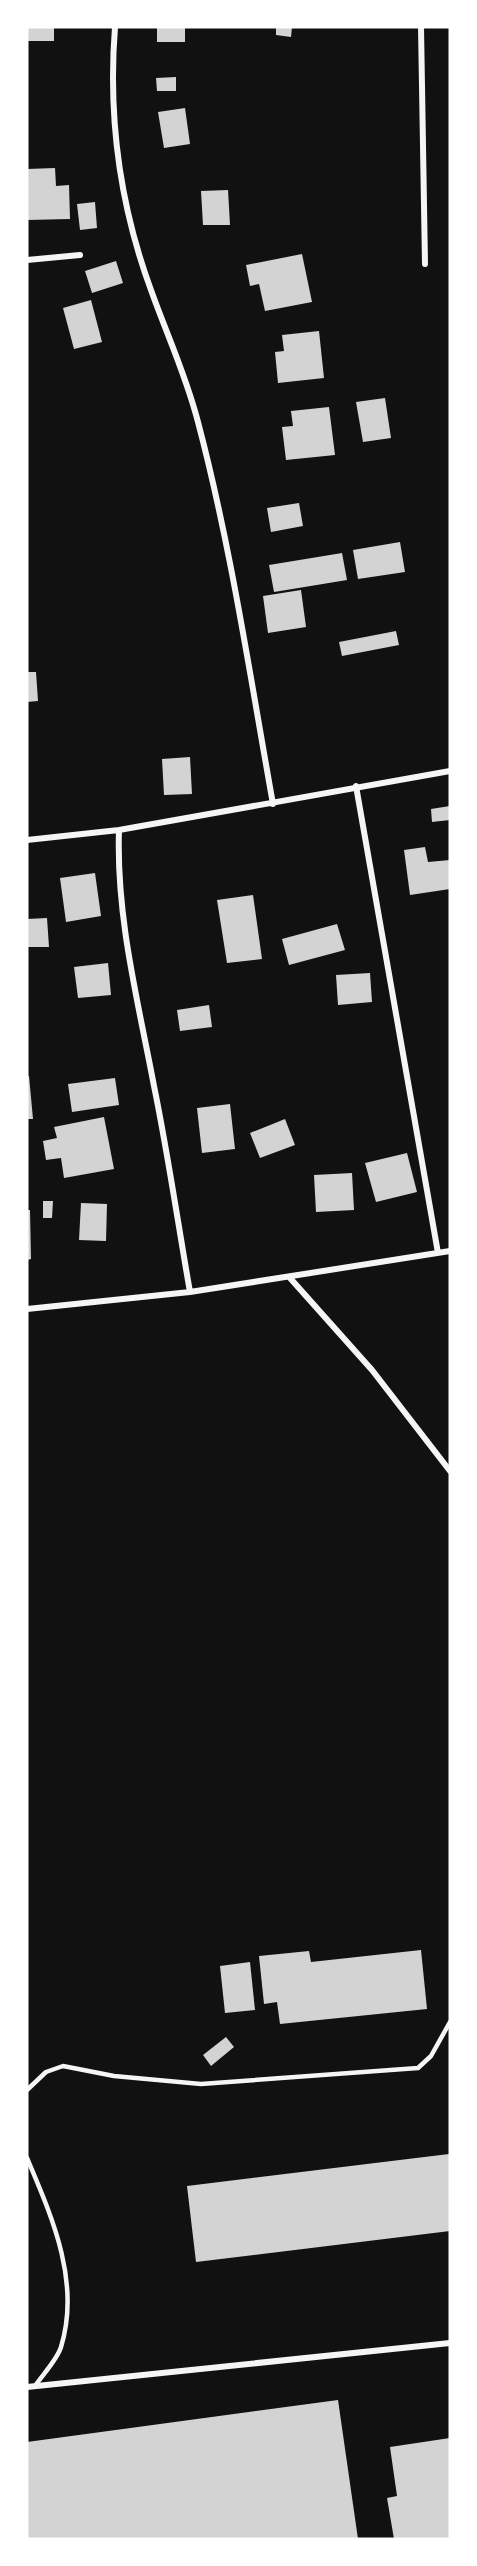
<svg xmlns="http://www.w3.org/2000/svg" width="477" height="2566" viewBox="0 0 477 2566" font-family="'Fira Sans',sans-serif">
<rect width="100%" height="100%" fill="#111"/>
<path fill="#d3d3d3" d="M 27,27 L 54,27 L 54,41 L 27,41 Z
M 157,27 L 185,27 L 185,42 L 157,42 Z
M 276,27 L 292,27 L 291,37 L 276,35 Z
M 176,77 L 176,91 L 157,91 L 156,78 Z
M 185,108 L 190,144 L 164,148 L 158,112 Z
M 55,168 L 56,186 L 69,185 L 70,219 L 27,220 L 27,169 Z
M 228,190 L 230,225 L 203,225 L 201,191 Z
M 95,202 L 97,228 L 80,230 L 77,204 Z
M 302,254 L 312,302 L 265,311 L 259,284 L 250,286 L 246,265 Z
M 116,261 L 123,283 L 92,293 L 85,271 Z
M 91,300 L 102,342 L 74,349 L 63,308 Z
M 319,331 L 324,378 L 278,383 L 275,352 L 284,351 L 282,335 Z
M 385,398 L 391,438 L 363,442 L 356,402 Z
M 329,407 L 335,455 L 286,460 L 282,427 L 293,426 L 291,411 Z
M 299,503 L 303,526 L 271,532 L 267,508 Z
M 400,542 L 405,572 L 358,579 L 353,550 Z
M 342,553 L 347,580 L 274,592 L 269,565 Z
M 301,590 L 306,627 L 268,633 L 263,596 Z
M 396,631 L 399,645 L 342,656 L 339,642 Z
M 27,672 L 36,672 L 38,701 L 27,702 Z
M 190,757 L 192,794 L 164,795 L 162,759 Z
M 450,806 L 450,820 L 432,822 L 431,809 Z
M 425,847 L 428,862 L 450,860 L 450,889 L 410,895 L 404,850 Z
M 95,873 L 101,916 L 66,922 L 60,878 Z
M 253,895 L 262,959 L 227,963 L 217,900 Z
M 47,918 L 49,947 L 27,947 L 27,919 Z
M 337,924 L 345,950 L 289,965 L 282,939 Z
M 108,963 L 111,995 L 78,998 L 74,967 Z
M 370,973 L 372,1002 L 338,1005 L 336,975 Z
M 209,1005 L 212,1027 L 180,1031 L 177,1010 Z
M 27,1076 L 29,1076 L 33,1119 L 27,1119 Z
M 115,1078 L 119,1105 L 72,1112 L 68,1084 Z
M 230,1104 L 235,1149 L 202,1153 L 197,1108 Z
M 104,1117 L 114,1169 L 64,1178 L 61,1158 L 46,1160 L 43,1141 L 57,1138 L 54,1127 Z
M 285,1119 L 295,1145 L 260,1158 L 250,1133 Z
M 407,1153 L 417,1192 L 376,1202 L 365,1163 Z
M 352,1173 L 354,1210 L 316,1212 L 314,1175 Z
M 43,1201 L 53,1201 L 52,1218 L 43,1218 Z
M 81,1203 L 107,1204 L 106,1241 L 79,1240 Z
M 27,1210 L 30,1210 L 31,1259 L 27,1260 Z
M 421,1950 L 427,2009 L 280,2024 L 277,2002 L 264,2004 L 259,1956 L 309,1951 L 311,1962 Z
M 250,1962 L 255,2010 L 225,2013 L 220,1966 Z
M 226,2037 L 234,2047 L 211,2066 L 203,2055 Z
M 449,2154 L 450,2231 L 196,2262 L 187,2186 Z
M 338,2400 L 358,2539 L 27,2539 L 27,2442 Z
M 450,2438 L 450,2539 L 394,2539 L 387,2498 L 397,2496 L 390,2447 Z"/>
<g fill="none" stroke-linecap="round" stroke-linejoin="round">
<path stroke="#f5f5f5" stroke-width="4.5" d="M 27,2090 L 46,2072 L 63,2066 L 114,2076 L 201,2084 L 418,2068 L 431,2056 L 450,2022
M 27,2158 C 52,2217 81,2282 61,2347 C 57,2360 43,2374 35,2386"/>
<path stroke="#f5f5f5" stroke-width="6" d="M 115,27 C 108,116 120,206 151,290 C 167,335 186,375 198,422 C 231,547 250,676 273,804
M 421,27 L 425,264
M 27,260 L 80,255
M 356,786 L 438,1253
M 119,830 C 116,917 138,1001 154,1086 C 168,1154 178,1224 190,1292
M 27,840 L 119,830 L 450,771
M 290,1278 L 372,1370 L 450,1471
M 27,1309 L 190,1292 L 450,1251
M 27,2387 L 450,2343"/>
</g>
<rect width="477" height="2566" fill="none" stroke="#ffffff" stroke-width="57"/>
</svg>
